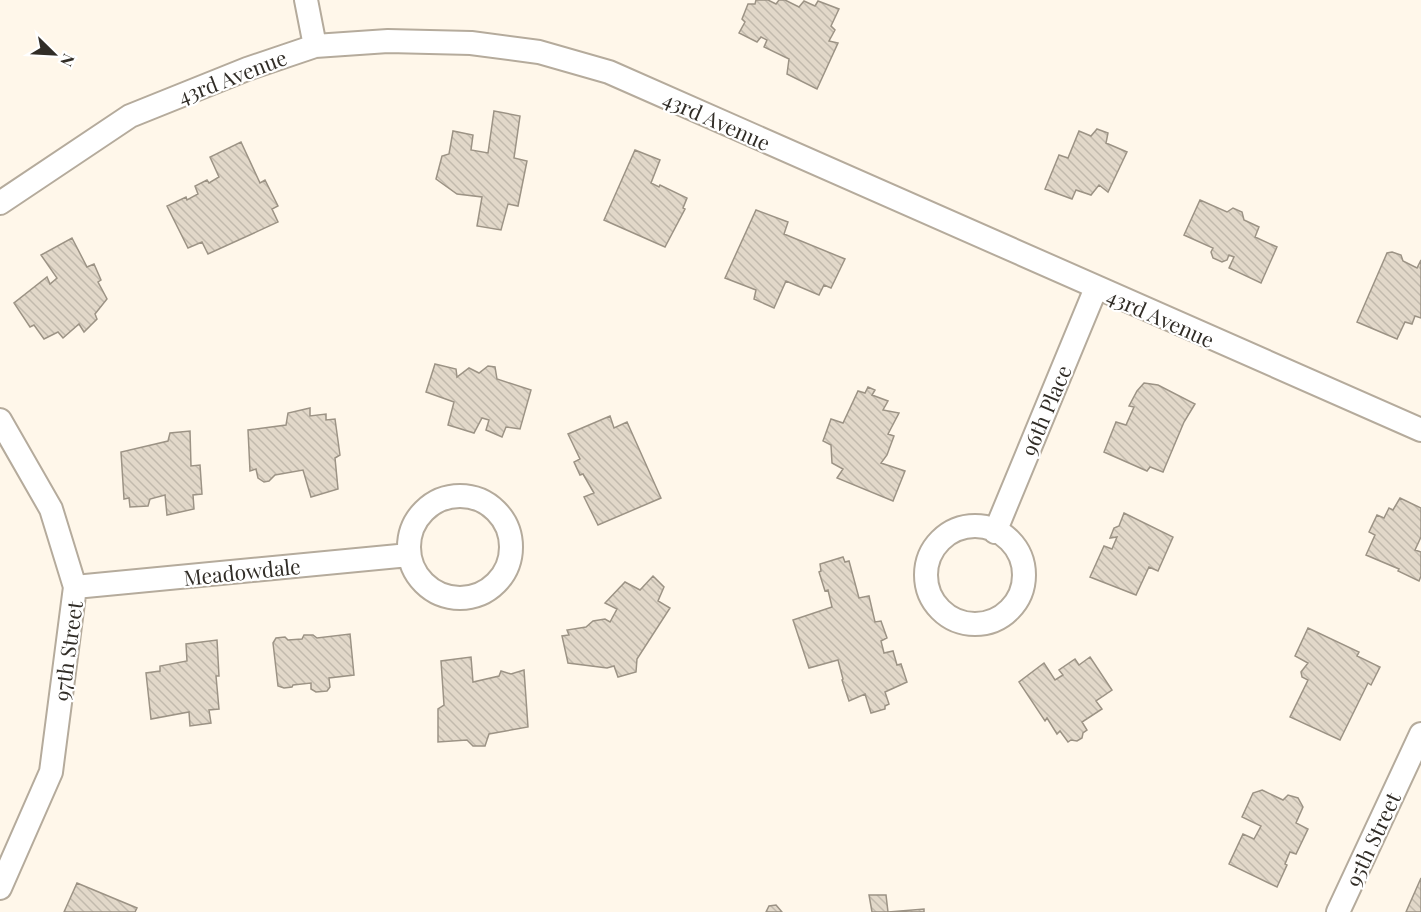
<svg xmlns="http://www.w3.org/2000/svg" width="1421" height="912" viewBox="0 0 1421 912" font-family="'Playfair Display',serif">
<defs>
<pattern id="building-back-hatch" width="6" height="6" patternUnits="userSpaceOnUse" patternTransform="scale(1.5)"><rect width="6" height="6" fill="#e2d8c9"/><path d="M-1 5l2 2M0 0l6 6M5-1l2 2" fill="none" stroke="#c2baad"/></pattern>
</defs>
<rect width="100%" height="100%" fill="#fff7ea"/>
<path fill="url(#building-back-hatch)" stroke="#9c9385" stroke-width="1.5" d="M 756,0 L 768,0 L 776,4 L 779,0 L 785,0 L 799,7 L 804,1 L 815,6 L 818,1 L 839,9 L 831,26 L 835,30 L 829,41 L 838,43 L 817,89 L 787,74 L 789,59 L 764,47 L 767,40 L 761,37 L 757,42 L 739,33 L 745,22 L 742,19 L 748,4 L 755,4 Z
M 494,111 L 520,116 L 514,158 L 527,161 L 518,206 L 508,204 L 501,230 L 477,226 L 482,197 L 457,194 L 436,179 L 442,156 L 449,154 L 453,131 L 473,135 L 471,150 L 488,153 Z
M 1097,129 L 1108,133 L 1106,143 L 1127,152 L 1108,192 L 1099,185 L 1091,195 L 1076,190 L 1072,199 L 1045,189 L 1059,155 L 1068,158 L 1079,131 L 1091,136 Z
M 241,142 L 260,183 L 265,180 L 278,206 L 272,209 L 278,222 L 208,254 L 202,242 L 188,248 L 167,206 L 186,197 L 187,200 L 198,194 L 195,186 L 207,180 L 209,183 L 219,177 L 210,157 Z
M 635,150 L 660,160 L 651,183 L 659,187 L 660,185 L 687,198 L 683,208 L 685,209 L 665,247 L 604,220 Z
M 1200,200 L 1227,212 L 1233,208 L 1242,212 L 1244,220 L 1259,227 L 1255,237 L 1277,247 L 1261,283 L 1229,268 L 1234,257 L 1229,255 L 1227,260 L 1222,262 L 1213,258 L 1211,252 L 1213,248 L 1184,235 Z
M 756,210 L 788,222 L 784,234 L 845,259 L 831,288 L 824,285 L 819,295 L 786,281 L 774,308 L 754,299 L 756,290 L 725,278 Z
M 72,238 L 87,267 L 94,264 L 101,280 L 98,282 L 107,299 L 95,314 L 97,319 L 84,332 L 79,324 L 63,338 L 58,332 L 44,339 L 34,325 L 30,327 L 14,303 L 47,277 L 50,284 L 57,278 L 41,255 Z
M 1392,252 L 1401,255 L 1403,261 L 1417,268 L 1421,260 L 1421,318 L 1415,316 L 1412,324 L 1405,322 L 1397,339 L 1357,322 L 1387,253 Z
M 435,364 L 456,369 L 457,377 L 469,368 L 479,373 L 488,366 L 495,367 L 497,379 L 531,390 L 520,429 L 506,427 L 502,437 L 486,430 L 489,420 L 482,418 L 474,433 L 448,425 L 454,402 L 426,392 Z
M 1144,383 L 1158,385 L 1195,404 L 1184,422 L 1163,472 L 1150,467 L 1147,471 L 1104,452 L 1116,422 L 1126,425 L 1134,407 L 1129,406 L 1137,391 Z
M 868,387 L 875,390 L 872,395 L 888,401 L 883,410 L 899,413 L 888,434 L 894,436 L 887,455 L 881,463 L 905,471 L 893,501 L 837,478 L 843,469 L 832,463 L 831,445 L 823,441 L 831,419 L 843,423 L 858,391 L 865,393 Z
M 310,408 L 310,416 L 326,414 L 326,420 L 335,419 L 340,455 L 335,458 L 338,489 L 311,497 L 303,470 L 275,475 L 269,481 L 264,482 L 258,478 L 256,469 L 250,471 L 248,430 L 286,425 L 288,413 Z
M 610,416 L 614,428 L 627,422 L 661,498 L 598,525 L 584,497 L 594,493 L 583,474 L 580,475 L 574,462 L 580,459 L 568,434 Z
M 190,431 L 191,466 L 200,465 L 202,494 L 193,495 L 194,509 L 167,515 L 165,495 L 150,499 L 148,506 L 130,507 L 129,498 L 124,499 L 121,452 L 168,441 L 170,433 Z
M 1400,498 L 1421,508 L 1421,537 L 1415,550 L 1421,552 L 1421,576 L 1419,581 L 1398,571 L 1399,569 L 1366,555 L 1375,535 L 1369,532 L 1377,515 L 1384,518 L 1389,508 L 1393,510 Z
M 1124,513 L 1173,537 L 1158,571 L 1149,567 L 1136,595 L 1090,577 L 1104,546 L 1112,549 L 1117,537 L 1110,538 L 1114,528 L 1119,526 Z
M 843,557 L 845,562 L 849,561 L 859,598 L 869,596 L 875,622 L 881,621 L 887,638 L 881,641 L 884,653 L 893,651 L 897,665 L 901,664 L 907,682 L 885,692 L 889,704 L 885,706 L 885,709 L 871,713 L 865,694 L 849,701 L 842,680 L 843,679 L 838,660 L 809,668 L 793,620 L 832,607 L 828,590 L 825,591 L 819,572 L 821,571 L 820,564 Z
M 653,576 L 664,587 L 658,601 L 670,608 L 637,659 L 636,672 L 618,677 L 614,666 L 607,668 L 568,663 L 562,636 L 569,635 L 567,630 L 586,627 L 593,621 L 605,619 L 610,622 L 617,609 L 605,603 L 625,582 L 640,590 Z
M 1308,628 L 1359,652 L 1357,656 L 1380,667 L 1371,685 L 1368,683 L 1340,740 L 1290,717 L 1308,680 L 1302,677 L 1301,672 L 1308,663 L 1295,656 Z
M 350,634 L 354,675 L 329,678 L 330,687 L 327,691 L 316,692 L 311,689 L 311,683 L 293,685 L 292,687 L 284,688 L 278,686 L 273,643 L 276,638 L 285,637 L 288,640 L 302,639 L 304,635 L 313,635 L 317,638 Z
M 217,640 L 219,676 L 216,676 L 219,709 L 209,710 L 211,723 L 190,726 L 189,712 L 151,719 L 146,673 L 160,671 L 160,666 L 187,661 L 186,644 Z
M 471,657 L 473,682 L 499,676 L 501,671 L 511,674 L 524,670 L 528,727 L 489,734 L 485,746 L 473,746 L 467,740 L 438,742 L 438,709 L 444,705 L 441,661 Z
M 1090,657 L 1112,690 L 1096,701 L 1102,709 L 1082,722 L 1087,730 L 1083,733 L 1082,738 L 1077,741 L 1071,740 L 1068,742 L 1060,731 L 1057,734 L 1047,718 L 1045,721 L 1019,682 L 1044,663 L 1055,680 L 1063,675 L 1059,670 L 1075,659 L 1079,665 Z
M 1262,790 L 1283,800 L 1288,795 L 1298,798 L 1303,807 L 1296,823 L 1308,829 L 1296,854 L 1290,852 L 1285,864 L 1287,865 L 1277,887 L 1229,864 L 1243,834 L 1254,839 L 1261,826 L 1242,817 L 1253,793 Z
M 1421,878 L 1421,912 L 1406,912 Z
M 77,883 L 137,908 L 135,912 L 64,912 Z
M 869,895 L 886,895 L 888,912 L 924,909 L 924,912 L 872,912 Z
M 776,905 L 782,912 L 766,912 L 769,906 Z"/>
<g fill="none" stroke-linecap="round" stroke-linejoin="round">
<defs>
<path id="minor" d="M 306,0 L 315,46
M 0,203 L 130,116 L 247,69 L 315,46 L 388,41 L 471,43 L 539,52 L 609,72 L 1421,430
M 0,420 L 51,509 L 75,587 L 51,772 L 0,888
M409 547a51 51 0 1 1 102 0a51 51 0 1 1-102 0Z
M926 575a49 49 0 1 1 98 0a49 49 0 1 1-98 0Z
M 995,532 L 1096,288
M 75,587 L 409,555
M 1338,912 L 1421,734"/>
</defs>
<use href="#minor" stroke="#b5ab9c" stroke-width="26"/>
<use href="#minor" stroke="#fff" stroke-width="22"/>
</g>
<g text-anchor="middle" dominant-baseline="central" stroke-width="4.5" stroke-linejoin="round" paint-order="stroke">
<g font-size="21" fill="#312d27" stroke="#fff">
<text transform="translate(232 76) rotate(-21)">43rd Avenue</text>
<text transform="translate(717 120) rotate(24)">43rd Avenue</text>
<text transform="translate(1161 317) rotate(24)">43rd Avenue</text>
<text transform="translate(1045 410) rotate(-67)">96th Place</text>
<text transform="translate(242 571) rotate(-6)">Meadowdale</text>
<text transform="translate(67 651) rotate(-82)">97th Street</text>
<text transform="translate(1372 839) rotate(-65)">95th Street</text>
</g>
</g>
<g transform="translate(54 54) rotate(114)" stroke="#ffffff" stroke-width="4.5" paint-order="stroke">
<path d="M0-4.5L10 22L0 15L-10 22Z" fill="#312d27"/>
<text y="-9" font-size="16" font-weight="bold" text-anchor="middle" fill="#312d27">N</text>
</g>
</svg>
